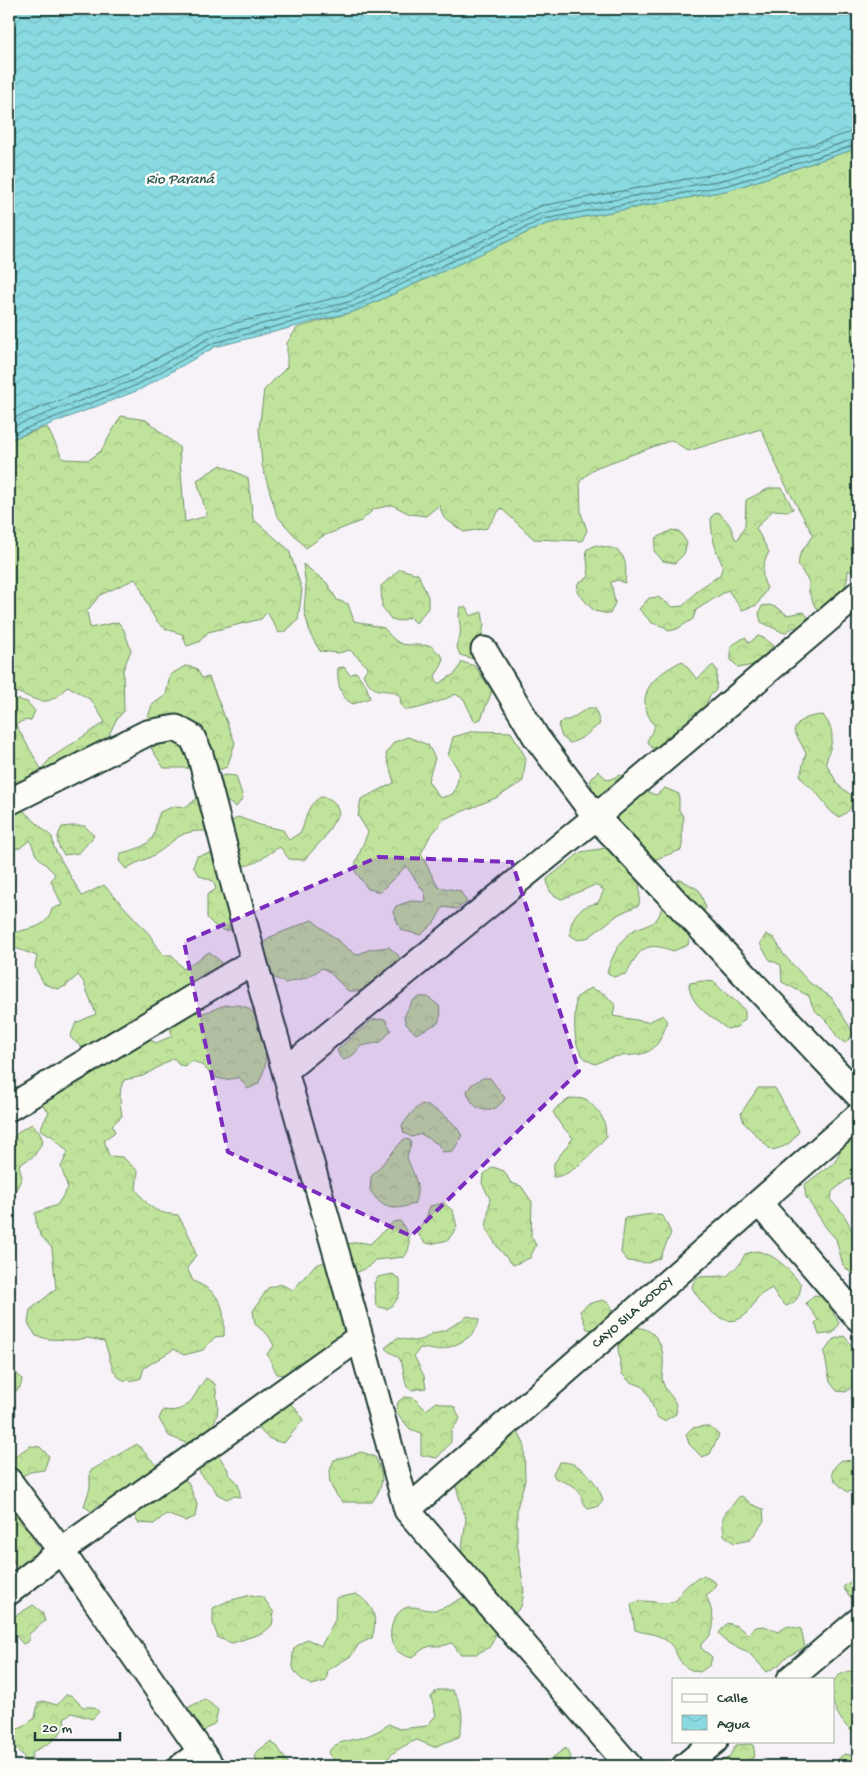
<svg xmlns="http://www.w3.org/2000/svg" width="867" height="1775" viewBox="0 0 867 1775" font-family="'Gochi Hand',sans-serif">
<defs>
<pattern id="forest-crowns" width="20" height="18" patternUnits="userSpaceOnUse" patternTransform="scale(1.25)"><rect width="20" height="18" fill="#c0e39c"/><path d="M2 6a3 3 0 1 1 6 0M12 15a3 3 0 1 1 6 0" fill="none" stroke="#a5c487"/></pattern>
<pattern id="water-waves" width="16" height="10" patternUnits="userSpaceOnUse" patternTransform="scale(1.25)"><rect width="16" height="10" fill="#89dae1"/><path d="M0 5q4-4 8 0t8 0" fill="none" stroke="#76bcc2"/></pattern>
</defs>
<rect width="100%" height="100%" fill="#f7f2f7"/>
<filter id="ink" filterUnits="userSpaceOnUse"><feTurbulence type="fractalNoise" baseFrequency=".02" numOctaves="2"/><feDisplacementMap in="SourceGraphic" scale="10" xChannelSelector="R" yChannelSelector="G"/><feConvolveMatrix kernelMatrix="1 2 1 2 8 2 1 2 1" color-interpolation-filters="sRGB"/></filter>
<g filter="url(#ink)">
<path fill="url(#forest-crowns)" stroke="#709068" d="M 858,148 L 858,575 L 848,570 C 848,589 839,599 825,612 L 815,607 L 809,592 L 809,582 L 798,565 L 800,554 L 813,535 L 783,480 L 761,429 L 688,451 L 672,440 L 595,468 L 580,481 L 581,513 L 587,530 L 582,541 L 534,539 L 501,508 L 487,528 L 464,532 L 444,518 L 439,505 L 426,516 L 410,514 L 392,505 L 374,509 L 361,521 L 323,536 L 306,548 L 277,516 L 262,465 L 259,429 L 264,390 L 287,367 L 287,343 L 297,328 L 356,311 L 546,224 L 730,190 Z
M 121,416 L 146,420 L 179,447 L 185,522 L 207,516 L 197,480 L 221,465 L 248,478 L 253,519 L 289,550 L 302,590 L 298,620 L 286,631 L 279,633 L 267,612 L 261,619 L 208,632 L 199,642 L 187,646 L 182,634 C 176,632 167,630 163,627 C 148,616 146,593 135,579 L 100,595 L 87,611 L 90,628 L 118,622 L 124,630 L 131,650 L 123,670 L 124,711 L 116,720 L 107,739 L 53,773 L 41,769 L 9,790 L 9,697 L 27,702 L 35,711 L 31,720 L 22,721 L 16,725 L 41,769 L 51,758 L 105,722 L 91,700 L 68,686 C 44,713 37,697 9,690 L 9,440 L 47,427 L 63,459 L 89,460 L 101,451 Z
M 770,488 L 782,488 L 793,509 L 789,511 L 773,510 L 756,528 L 769,552 C 762,564 760,576 767,588 L 757,605 L 742,610 L 728,590 L 696,610 L 693,619 L 677,629 L 669,631 L 665,627 L 652,623 L 639,609 L 649,598 L 658,597 L 673,607 L 683,606 L 699,589 L 720,575 L 723,565 C 715,553 711,532 711,517 L 717,512 C 727,519 732,527 735,539 L 738,539 L 745,526 L 746,500 Z
M 672,530 L 680,532 L 687,543 L 684,554 L 675,563 L 663,561 L 654,551 L 656,538 Z
M 596,545 C 602,547 611,547 616,550 C 628,556 626,572 625,583 L 618,580 L 611,582 L 615,603 L 610,614 L 594,611 L 577,592 L 578,583 L 589,577 L 586,550 Z
M 303,564 L 327,583 L 337,600 L 348,604 L 354,621 L 384,628 C 402,652 406,642 431,646 L 443,657 L 442,665 L 435,676 L 438,684 L 456,673 L 462,662 L 475,666 L 492,691 L 481,719 L 474,721 L 464,699 L 455,694 C 446,700 417,710 406,710 L 401,706 L 400,696 C 383,684 378,700 363,675 L 368,667 L 350,650 L 338,653 L 320,651 L 311,636 L 304,610 L 306,587 Z
M 400,569 L 418,574 L 428,597 L 428,608 L 416,623 L 410,617 L 400,621 L 391,619 L 382,607 L 381,586 Z
M 769,605 L 778,608 L 787,615 L 804,612 L 812,623 L 801,631 L 794,627 L 784,633 L 761,622 L 759,613 L 762,606 Z
M 461,607 L 466,607 L 470,616 L 482,612 L 484,625 L 477,660 L 460,655 L 456,645 C 466,630 455,620 461,607 Z
M 758,636 L 764,638 L 773,646 L 757,664 L 739,668 L 731,660 L 731,646 L 745,637 L 749,643 Z
M 682,661 L 697,679 L 713,665 L 717,670 L 716,690 L 709,697 L 705,709 L 655,752 L 647,741 L 655,726 C 631,695 654,675 682,661 Z
M 185,666 L 196,668 L 202,678 L 209,677 L 235,743 L 227,767 L 201,776 L 188,768 L 164,768 L 151,748 L 160,730 L 154,728 L 148,717 L 152,705 L 166,695 L 170,675 Z
M 344,667 L 350,675 L 356,672 L 366,685 L 370,698 L 353,704 C 340,698 337,682 338,668 Z
M 588,708 L 595,708 L 600,724 C 590,731 582,740 570,743 L 562,737 L 558,725 L 563,720 L 569,720 Z
M 823,715 C 838,735 831,742 826,763 L 838,785 L 852,796 C 853,808 849,812 839,817 C 828,812 827,805 820,797 C 814,789 806,785 800,776 L 806,753 L 794,731 C 799,718 810,716 823,715 Z
M 474,731 L 511,732 L 526,758 L 523,781 L 498,797 L 444,819 L 429,838 L 421,854 L 438,887 L 460,891 L 467,902 L 457,909 L 443,907 L 434,923 L 421,935 L 401,930 L 393,912 L 396,906 L 411,901 L 426,902 L 425,893 L 406,866 L 380,892 L 368,889 L 355,871 L 356,862 L 368,832 L 358,816 L 361,799 L 394,783 L 386,754 L 394,742 L 408,737 L 428,745 L 435,758 L 428,781 L 440,798 L 453,794 C 460,776 462,771 448,756 L 453,737 Z
M 598,771 L 608,780 L 620,775 C 633,780 642,791 656,795 L 665,788 L 679,794 L 679,810 L 684,818 C 680,830 684,839 681,850 L 648,862 L 617,824 L 620,812 C 607,804 592,797 590,779 Z
M 225,775 L 236,776 L 243,798 L 236,807 L 226,801 L 210,812 L 210,825 L 205,831 C 176,830 175,843 154,855 C 144,861 136,862 126,869 L 119,861 L 121,853 C 134,850 152,846 155,831 C 156,823 157,819 160,812 L 175,806 L 187,807 L 198,797 L 203,784 Z
M 321,797 C 332,798 336,802 339,813 L 324,838 L 304,860 L 289,859 L 280,847 C 265,854 262,863 243,866 L 236,860 L 229,823 L 238,817 L 260,825 L 283,830 L 289,840 L 301,832 C 307,818 306,805 321,797 Z
M 16,804 L 52,837 L 54,848 L 82,896 L 104,885 L 149,934 L 163,955 L 172,955 L 183,969 L 209,952 L 220,961 L 227,984 L 193,987 L 187,993 L 136,1018 L 136,1031 L 156,1043 L 172,1036 L 168,1015 L 178,1008 C 185,1009 194,1013 201,1013 C 209,1013 218,1006 227,1005 C 251,1003 258,1015 263,1036 C 268,1055 267,1067 258,1084 L 248,1089 L 239,1077 C 209,1087 211,1064 191,1061 L 185,1066 L 179,1065 L 174,1058 L 143,1076 L 124,1080 C 118,1092 120,1102 122,1116 L 112,1125 L 115,1132 L 104,1140 L 109,1156 L 122,1157 L 138,1171 L 136,1189 C 149,1208 155,1213 178,1215 L 191,1239 L 196,1255 L 187,1268 L 193,1281 C 222,1293 225,1307 224,1336 L 215,1337 L 203,1350 L 184,1355 L 174,1349 L 144,1368 L 141,1378 C 110,1389 113,1362 104,1341 L 87,1338 L 74,1340 L 48,1339 L 36,1336 L 28,1323 L 30,1310 L 56,1289 L 52,1248 L 42,1237 L 37,1228 L 35,1213 L 57,1205 L 68,1188 L 61,1167 L 68,1152 L 53,1137 L 40,1129 L 49,1112 L 28,1090 L 39,1074 L 47,1078 L 86,1068 L 134,1032 L 107,1043 L 81,1047 L 70,1037 L 76,1023 L 96,1014 L 83,981 L 78,975 L 66,986 L 58,989 L 44,984 L 35,967 L 37,956 L 18,949 L 9,949 L 9,935 C 25,927 47,931 52,909 L 62,905 L 51,881 L 55,874 L 36,855 L 30,840 L 20,848 L 9,850 L 9,811 Z
M 71,826 L 85,826 L 94,836 L 79,853 L 64,855 C 56,845 56,838 62,827 Z
M 612,847 C 632,869 643,873 639,905 L 619,914 L 589,937 L 578,940 L 570,935 C 570,916 580,906 598,903 L 604,890 L 595,885 L 562,899 C 551,895 548,891 547,879 L 581,852 Z
M 212,853 L 229,860 L 249,911 L 233,929 L 225,931 L 215,926 L 207,918 L 207,895 L 216,889 L 213,881 L 200,876 L 193,867 L 197,856 Z
M 680,879 L 699,890 L 706,908 L 692,926 L 688,945 L 673,951 C 645,940 639,950 626,974 L 613,977 L 607,972 C 613,955 619,940 634,930 C 640,926 650,926 655,921 C 668,907 655,895 680,879 Z
M 312,920 L 356,955 L 371,949 L 389,947 L 398,955 L 401,963 L 365,991 L 348,991 L 328,971 L 322,968 L 308,977 L 285,983 L 267,974 L 262,948 L 268,938 Z
M 766,934 L 774,938 L 784,955 L 810,983 L 831,997 L 854,1034 L 845,1043 C 833,1035 835,1031 827,1022 C 816,1009 815,1016 809,996 L 782,982 L 781,965 L 770,960 L 760,944 Z
M 703,981 L 715,982 C 723,994 736,999 745,1011 L 745,1019 L 737,1027 L 727,1029 C 712,1017 689,1005 689,983 Z
M 590,988 L 605,994 L 615,1005 L 613,1016 L 648,1022 L 663,1015 L 667,1022 C 652,1073 628,1044 596,1064 C 569,1057 575,1021 576,998 Z
M 419,997 L 428,997 L 439,1006 L 441,1014 L 438,1023 L 416,1034 L 406,1024 L 404,1017 L 412,1001 Z
M 385,1019 L 391,1030 L 381,1042 L 361,1046 L 353,1055 L 344,1060 L 340,1057 L 337,1050 L 372,1020 Z
M 483,1078 L 490,1078 L 505,1098 C 494,1117 472,1113 467,1091 L 472,1084 Z
M 758,1088 L 775,1088 L 799,1131 C 791,1144 786,1147 771,1150 L 744,1123 L 741,1113 Z
M 571,1098 L 586,1099 C 601,1114 605,1116 606,1137 C 593,1151 573,1177 553,1177 L 554,1163 L 573,1138 L 560,1124 L 553,1112 L 558,1106 Z
M 422,1104 C 438,1109 455,1121 462,1136 L 453,1151 L 443,1152 L 438,1144 L 421,1134 L 412,1137 L 404,1133 L 402,1126 C 409,1116 412,1111 422,1104 Z
M 32,1124 L 39,1132 L 43,1141 L 34,1156 L 19,1165 L 22,1178 L 9,1203 L 9,1142 L 21,1130 Z
M 858,1128 L 858,1176 L 845,1181 L 832,1192 L 831,1201 C 853,1219 858,1246 858,1273 L 852,1274 L 843,1265 L 836,1239 L 827,1229 L 806,1197 L 804,1185 L 835,1162 L 845,1141 Z
M 404,1139 L 410,1140 L 411,1143 L 407,1157 C 413,1175 422,1185 414,1204 C 392,1211 383,1210 370,1190 L 371,1177 Z
M 493,1167 L 504,1171 L 511,1183 L 521,1186 L 532,1202 L 531,1236 L 536,1245 L 530,1258 L 513,1265 L 499,1249 L 486,1229 L 490,1199 L 482,1183 L 483,1175 Z
M 444,1203 L 453,1211 L 457,1227 L 448,1240 L 430,1244 L 424,1242 L 417,1232 L 426,1218 L 430,1206 Z
M 652,1214 L 663,1216 L 671,1233 L 660,1258 L 648,1263 L 628,1261 L 621,1253 L 625,1218 Z
M 400,1221 C 408,1232 414,1246 404,1257 L 375,1260 L 368,1267 L 354,1274 L 346,1244 L 360,1242 L 370,1244 L 393,1222 Z
M 756,1251 C 776,1254 788,1269 801,1284 C 800,1295 798,1302 786,1306 L 778,1298 L 772,1288 C 767,1291 759,1295 756,1300 C 753,1305 750,1311 744,1316 C 724,1332 700,1303 692,1287 L 696,1277 L 727,1276 L 740,1264 L 745,1254 Z
M 324,1262 L 334,1268 L 347,1336 L 296,1376 L 277,1374 L 267,1354 L 274,1346 L 269,1336 L 255,1324 L 253,1311 L 268,1288 L 280,1284 L 293,1290 L 314,1266 Z
M 393,1274 L 400,1280 C 401,1293 399,1302 387,1309 L 376,1306 L 374,1283 L 378,1277 Z
M 814,1295 L 822,1296 L 828,1303 L 839,1323 L 833,1333 L 819,1335 L 815,1323 L 818,1320 L 806,1303 Z
M 603,1300 L 610,1304 L 613,1315 L 596,1330 L 587,1329 L 580,1311 L 588,1304 Z
M 468,1316 L 479,1319 C 478,1337 456,1346 439,1350 C 434,1351 426,1348 420,1348 L 414,1356 L 424,1376 L 426,1388 L 411,1390 L 407,1387 C 403,1378 405,1364 398,1357 C 393,1353 389,1353 385,1348 L 397,1338 L 414,1341 L 424,1339 L 433,1333 L 446,1330 Z
M 631,1327 C 655,1326 665,1345 663,1367 C 663,1373 661,1377 663,1383 C 667,1396 679,1398 676,1414 L 664,1421 L 657,1417 L 648,1394 L 642,1386 L 630,1382 L 622,1374 L 618,1349 L 620,1340 Z
M 844,1336 C 861,1353 858,1364 858,1387 L 854,1385 L 846,1392 L 837,1391 L 830,1382 L 824,1352 L 834,1339 Z
M 9,1365 L 22,1379 C 21,1389 18,1391 9,1393 Z
M 206,1378 L 215,1384 C 221,1420 219,1423 189,1444 L 169,1436 L 159,1419 L 163,1410 C 191,1414 192,1396 206,1378 Z
M 276,1396 L 295,1407 L 303,1420 L 284,1443 C 268,1440 263,1436 255,1421 Z
M 404,1397 L 414,1398 L 426,1410 L 437,1402 L 455,1407 L 460,1419 L 451,1431 L 451,1442 L 437,1458 L 421,1455 L 421,1433 L 410,1429 L 396,1412 L 398,1402 Z
M 704,1426 L 711,1428 L 719,1435 L 710,1454 L 702,1457 L 689,1444 L 686,1434 L 692,1428 Z
M 497,1431 L 518,1432 L 524,1444 L 525,1480 L 517,1508 L 517,1541 L 524,1592 L 521,1607 L 510,1618 L 461,1556 L 466,1519 L 455,1484 Z
M 137,1444 L 159,1468 L 188,1482 L 197,1504 L 195,1517 L 185,1521 L 166,1514 L 154,1524 L 138,1523 L 124,1495 L 108,1505 L 98,1505 L 92,1512 L 84,1506 L 90,1488 L 90,1471 Z
M 30,1446 L 40,1447 L 49,1456 L 44,1470 L 30,1472 L 16,1479 L 9,1477 L 9,1460 Z
M 362,1452 L 375,1457 C 384,1476 385,1484 372,1502 L 342,1502 C 330,1487 325,1479 334,1460 Z
M 217,1453 L 228,1470 L 228,1474 C 238,1481 240,1486 240,1497 L 233,1496 L 227,1499 L 217,1494 C 213,1482 200,1479 198,1467 Z
M 842,1460 L 853,1461 L 858,1467 L 858,1488 L 854,1491 L 847,1492 C 834,1480 824,1474 842,1460 Z
M 560,1462 C 581,1461 597,1481 603,1500 L 597,1507 L 588,1509 C 582,1502 583,1499 579,1492 C 575,1484 562,1482 555,1478 L 553,1473 Z
M 742,1496 L 751,1504 L 763,1509 L 764,1521 L 750,1540 L 734,1543 L 724,1535 C 722,1515 721,1518 734,1503 C 737,1499 737,1497 742,1496 Z
M 10,1512 L 19,1512 L 32,1525 L 33,1539 L 42,1552 L 23,1569 C 6,1566 5,1525 10,1512 Z
M 704,1575 L 716,1583 L 713,1590 L 706,1595 C 713,1613 720,1632 701,1644 L 701,1648 L 712,1657 L 710,1665 L 700,1672 C 673,1668 682,1650 664,1639 C 653,1632 646,1634 635,1630 L 631,1604 C 647,1596 661,1608 677,1600 C 682,1587 691,1582 704,1575 Z
M 858,1576 L 858,1598 L 857,1599 L 849,1596 L 843,1587 Z
M 356,1594 C 374,1605 378,1618 372,1638 L 359,1644 L 351,1656 L 328,1670 L 326,1681 L 312,1685 C 293,1676 290,1668 294,1648 L 307,1639 L 321,1646 L 335,1620 L 336,1598 Z
M 251,1595 L 263,1597 L 274,1613 L 272,1625 L 263,1633 L 232,1643 L 218,1638 L 213,1623 L 213,1608 L 228,1601 Z
M 464,1597 C 475,1600 497,1624 495,1636 C 494,1640 491,1644 490,1647 L 476,1654 L 460,1654 L 452,1643 C 440,1648 433,1644 425,1648 C 420,1650 417,1655 412,1658 C 402,1655 393,1651 391,1639 C 389,1628 395,1610 408,1607 C 417,1606 426,1611 435,1610 C 444,1609 456,1601 464,1597 Z
M 33,1605 L 42,1612 L 45,1621 L 29,1634 L 29,1641 L 23,1644 L 13,1632 L 9,1635 L 9,1620 Z
M 727,1623 L 737,1626 L 748,1634 L 756,1627 L 764,1626 L 778,1632 L 788,1626 L 801,1629 L 805,1647 L 785,1658 L 779,1665 L 767,1672 L 748,1652 L 726,1642 L 719,1633 Z
M 849,1671 L 858,1673 L 858,1699 L 852,1703 L 858,1713 L 858,1730 L 853,1732 C 839,1723 822,1689 838,1676 C 841,1674 846,1672 849,1671 Z
M 437,1690 L 452,1690 C 463,1703 464,1720 459,1737 L 434,1747 L 417,1740 C 403,1746 390,1752 383,1766 L 362,1766 L 360,1764 L 337,1766 L 328,1753 C 335,1740 351,1741 364,1737 C 373,1734 381,1730 389,1724 L 399,1729 L 427,1726 L 436,1715 L 431,1697 Z
M 66,1695 L 71,1695 L 83,1707 L 94,1707 L 99,1712 L 92,1719 L 72,1713 L 64,1718 L 65,1724 C 59,1740 47,1744 33,1752 L 30,1763 L 26,1763 L 23,1755 L 9,1743 L 9,1726 L 13,1730 L 21,1728 L 35,1718 L 38,1703 L 43,1701 L 57,1705 Z
M 205,1699 L 218,1710 L 215,1723 L 201,1733 L 186,1714 L 189,1707 Z
M 270,1742 L 277,1746 L 290,1766 L 257,1766 L 255,1753 Z
M 753,1744 L 755,1756 L 741,1766 L 715,1766 L 729,1757 L 736,1745 Z
M 566,1748 L 571,1757 L 567,1766 L 546,1766 L 549,1760 Z
M 844,1754 L 856,1756 L 858,1766 L 830,1766 Z"/>
<path fill="url(#water-waves)" stroke="#5f9b9c" d="M 9,9 L 858,9 L 858,148 L 730,190 L 546,224 L 356,311 L 215,347 L 139,390 L 9,440 Z"/>
<g fill="none" stroke-linecap="round" stroke-linejoin="round">
<path stroke="#497c79" stroke-width="1" d="M 9,420 L 131,373 L 208,330 L 350,294 L 540,206 L 725,172 L 858,130
M 9,428 L 134,380 L 211,337 L 352,301 L 542,213 L 727,179 L 858,138
M 9,435 L 137,385 L 213,343 L 354,306 L 544,219 L 729,185 L 858,144"/>
<defs>
<path id="street" d="M 484,650 L 536,737 L 596,817 L 858,1095
M 9,802 L 147,733 L 176,728 L 192,737 L 200,754 L 254,961 L 360,1337 L 407,1510 L 629,1766
M 286,1070 L 596,817 L 858,594
M 9,1108 L 254,961
M 759,1203 L 858,1318
M 9,1481 L 61,1551 L 211,1766
M 407,1510 L 858,1116
M 9,1592 L 61,1551 L 360,1337
M 790,1679 L 858,1621
M 182,1766 L 201,1752
M 685,1766 L 715,1741"/>
</defs>
<use href="#street" stroke="#1f3d34" stroke-width="29"/>
<use href="#street" stroke="#fdfcf7" stroke-width="25"/>
</g>
</g>
<path fill="#7b2cbf" fill-opacity="0.2" stroke="#7b2cbf" stroke-width="4" stroke-dasharray="10 6" stroke-linejoin="round" d="M 378,857 L 512,862 L 579,1071 L 411,1236 L 228,1152 L 184,942 Z"/>
<g text-anchor="middle" dominant-baseline="central" stroke-width="5" stroke-linejoin="round" paint-order="stroke">
<g font-size="14" fill="#1f3d34" stroke="#fdfcf7">
<text transform="translate(633 1313) rotate(-41)">CAYO SILA GODOY</text>
</g>
<g font-size="15" font-style="italic" fill="#345c57" stroke="#fdfcf7">
<text x="180" y="180">Rio Paraná</text>
</g>
</g>
<rect width="867" height="1775" fill="none" stroke="#fdfcf7" stroke-width="30"/>
<rect x="15" y="15" width="837" height="1745" fill="none" stroke="#1f3d34" stroke-width="2" filter="url(#ink)"/>
<rect x="672" y="1678" width="162" height="65" fill="#fdfcf7" stroke="#a4b0a9"/>
<rect x="682" y="1694" width="25" height="8" fill="#fdfcf7" stroke="#a4b0a9"/>
<text x="717" y="1702" font-size="15" fill="#1f3d34">Calle</text>
<rect x="682" y="1715" width="25" height="15" fill="url(#water-waves)" stroke="#a4b0a9"/>
<text x="717" y="1728" font-size="15" fill="#1f3d34">Agua</text>
<path d="M35 1732v8h85v-8" fill="none" stroke="#1f3d34" stroke-width="2.5"/>
<text x="42" y="1732" font-size="15" fill="#1f3d34" stroke="#fdfcf7" stroke-width="4" paint-order="stroke">20 m</text>
</svg>
